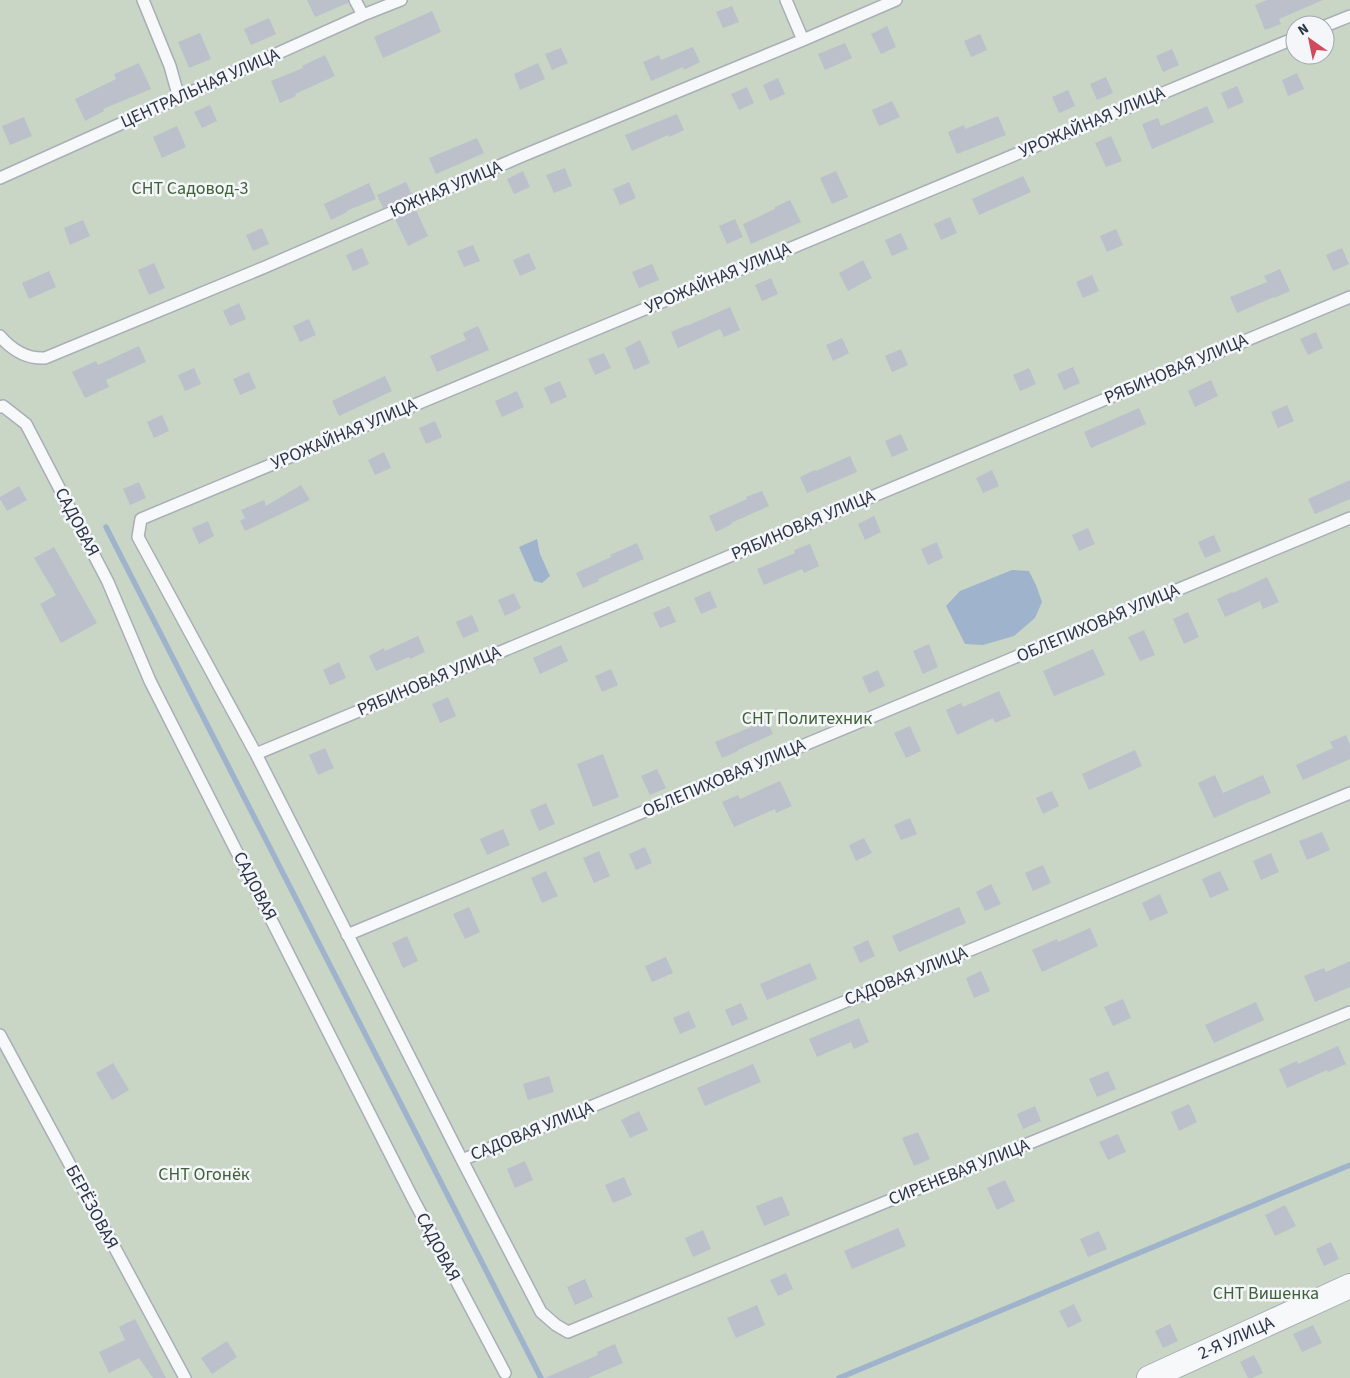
<svg xmlns="http://www.w3.org/2000/svg" width="1350" height="1378" viewBox="0 0 1350 1378" font-family="'Source Sans 3',sans-serif">
<rect width="100%" height="100%" fill="#e4e7ec"/>
<path fill="#c9d6c5" fill-rule="evenodd" d="M 0,0 L 1350,0 L 1350,1378 L 0,1378 ZM 1295,25 L 1325,25 L 1325,55 L 1295,55 Z"/>
<path fill="#9fb4cc" d="M 537,539 L 540,554 L 550,576 L 542,583 L 534,581 L 519,547 Z
M 1012,570 L 1029,571 L 1036,585 L 1042,602 L 1035,618 L 1014,636 L 983,645 L 965,644 L 946,606 L 960,591 Z"/>
<g fill="none" stroke-linecap="round" stroke-linejoin="round">
<path stroke="#9fb4cc" stroke-width="5.5" d="M 106,527 L 541,1378
M 839,1378 L 1350,1165"/>
</g>
<path fill="#bbc0ca" d="M 307,0 L 348,0 L 348,3 L 315,17 Z
M 1267,0 L 1323,0 L 1279,19 L 1281,24 L 1265,30 L 1255,5 Z
M 732,6 L 739,22 L 723,28 L 716,12 Z
M 432,11 L 441,32 L 383,58 L 374,37 Z
M 269,18 L 276,34 L 251,45 L 244,29 Z
M 887,26 L 896,47 L 881,54 L 871,34 Z
M 200,33 L 211,59 L 189,68 L 178,42 Z
M 980,34 L 987,50 L 971,57 L 964,41 Z
M 845,43 L 852,58 L 825,70 L 818,54 Z
M 693,47 L 700,62 L 684,70 L 683,67 L 651,81 L 643,62 L 659,55 L 661,60 Z
M 561,48 L 568,63 L 552,70 L 545,54 Z
M 1172,49 L 1179,65 L 1163,72 L 1156,56 Z
M 325,55 L 335,76 L 295,94 L 296,96 L 280,103 L 271,81 L 303,68 L 302,66 Z
M 139,63 L 151,89 L 103,109 L 104,111 L 85,121 L 75,99 L 116,79 L 114,74 Z
M 538,63 L 545,79 L 520,90 L 514,74 Z
M 1297,73 L 1304,89 L 1288,96 L 1282,80 Z
M 1106,77 L 1113,93 L 1097,100 L 1090,84 Z
M 778,78 L 785,94 L 770,101 L 763,85 Z
M 1237,86 L 1244,102 L 1228,109 L 1221,93 Z
M 747,87 L 754,103 L 739,110 L 731,94 Z
M 1068,90 L 1075,106 L 1059,113 L 1052,97 Z
M 892,101 L 900,117 L 879,126 L 872,110 Z
M 210,105 L 217,121 L 202,128 L 194,112 Z
M 1207,106 L 1214,122 L 1152,149 L 1142,124 L 1158,118 L 1161,126 Z
M 677,114 L 684,130 L 669,137 L 668,135 L 632,151 L 625,135 Z
M 998,116 L 1006,135 L 957,154 L 948,132 L 964,125 L 965,129 Z
M 24,117 L 32,136 L 10,145 L 2,126 Z
M 177,126 L 186,147 L 162,158 L 153,137 Z
M 1111,136 L 1122,161 L 1106,167 L 1095,143 Z
M 477,138 L 484,153 L 436,174 L 429,158 Z
M 565,168 L 572,186 L 554,193 L 546,175 Z
M 523,171 L 530,187 L 514,194 L 507,179 Z
M 836,171 L 848,197 L 832,204 L 820,178 Z
M 1023,176 L 1031,192 L 979,215 L 972,199 Z
M 406,182 L 412,195 L 383,208 L 377,195 Z
M 629,182 L 636,198 L 620,205 L 613,189 Z
M 369,183 L 376,199 L 346,211 L 347,212 L 331,220 L 324,204 Z
M 790,200 L 801,222 L 751,244 L 743,224 L 775,209 L 775,207 Z
M 416,210 L 428,236 L 408,246 L 395,219 Z
M 950,217 L 957,233 L 941,240 L 934,224 Z
M 735,219 L 743,237 L 727,244 L 719,226 Z
M 83,220 L 90,236 L 70,245 L 64,228 Z
M 262,228 L 269,244 L 253,251 L 246,235 Z
M 1116,229 L 1123,245 L 1107,252 L 1100,236 Z
M 901,233 L 908,249 L 892,256 L 885,240 Z
M 473,245 L 480,261 L 464,267 L 457,251 Z
M 362,248 L 369,264 L 353,271 L 346,255 Z
M 1342,248 L 1349,264 L 1333,271 L 1326,255 Z
M 529,253 L 536,269 L 520,276 L 513,260 Z
M 863,260 L 872,278 L 848,291 L 839,273 Z
M 154,263 L 165,288 L 149,295 L 138,270 Z
M 652,264 L 659,280 L 639,288 L 632,272 Z
M 1280,269 L 1290,291 L 1274,298 L 1274,297 L 1237,313 L 1230,297 L 1267,282 L 1264,276 Z
M 49,271 L 56,287 L 29,299 L 22,283 Z
M 1092,275 L 1099,291 L 1083,298 L 1076,282 Z
M 771,278 L 778,294 L 762,301 L 755,285 Z
M 239,303 L 246,319 L 230,326 L 223,311 Z
M 730,307 L 740,330 L 724,337 L 720,329 L 678,348 L 671,332 L 687,325 L 687,326 Z
M 309,319 L 316,335 L 300,342 L 293,326 Z
M 478,326 L 489,350 L 437,372 L 430,356 L 466,340 L 463,333 Z
M 1316,332 L 1323,348 L 1308,355 L 1300,339 Z
M 842,338 L 849,353 L 833,361 L 826,345 Z
M 640,340 L 650,363 L 634,370 L 625,348 Z
M 139,346 L 146,362 L 106,380 L 109,387 L 85,398 L 72,372 L 96,361 L 98,365 Z
M 901,349 L 908,365 L 892,372 L 885,356 Z
M 604,353 L 611,368 L 595,375 L 588,359 Z
M 1073,367 L 1080,383 L 1064,390 L 1057,374 Z
M 194,368 L 201,384 L 185,391 L 178,375 Z
M 1029,368 L 1036,384 L 1020,391 L 1013,375 Z
M 249,372 L 256,388 L 240,395 L 233,379 Z
M 385,376 L 392,391 L 339,416 L 332,401 Z
M 1211,380 L 1218,396 L 1195,407 L 1188,391 Z
M 560,381 L 567,397 L 551,404 L 544,388 Z
M 517,391 L 524,407 L 502,417 L 495,401 Z
M 1287,405 L 1294,421 L 1278,428 L 1271,412 Z
M 1139,408 L 1146,424 L 1091,448 L 1084,432 Z
M 162,415 L 169,431 L 154,438 L 147,422 Z
M 435,421 L 442,437 L 426,444 L 419,428 Z
M 901,434 L 908,450 L 892,457 L 885,441 Z
M 384,452 L 391,468 L 375,475 L 368,460 Z
M 850,456 L 857,472 L 807,493 L 800,477 L 815,470 L 816,471 Z
M 992,470 L 999,486 L 983,493 L 976,478 Z
M 1350,480 L 1350,499 L 1315,514 L 1308,499 Z
M 139,482 L 146,498 L 130,505 L 123,489 Z
M 301,485 L 310,500 L 245,531 L 240,521 L 245,518 L 241,510 L 264,500 L 266,506 Z
M 19,486 L 27,500 L 7,511 L 0,499 L 0,497 Z
M 762,491 L 769,506 L 731,523 L 732,524 L 716,532 L 709,516 L 747,499 L 746,497 Z
M 874,516 L 881,532 L 865,540 L 858,524 Z
M 208,521 L 214,536 L 199,544 L 192,528 Z
M 1088,528 L 1095,544 L 1079,551 L 1072,535 Z
M 1214,535 L 1221,551 L 1205,558 L 1198,542 Z
M 937,542 L 943,558 L 928,565 L 921,549 Z
M 637,543 L 644,559 L 598,579 L 599,581 L 583,588 L 576,573 L 611,557 L 610,555 Z
M 810,544 L 819,566 L 804,573 L 802,569 L 764,585 L 757,569 L 795,553 L 794,550 Z
M 54,547 L 97,623 L 61,643 L 40,604 L 56,595 L 34,558 Z
M 1267,577 L 1279,602 L 1263,609 L 1260,601 L 1225,617 L 1217,599 L 1232,592 L 1233,593 Z
M 710,591 L 717,607 L 701,614 L 694,598 Z
M 514,593 L 521,608 L 505,616 L 498,600 Z
M 669,606 L 676,622 L 660,628 L 653,613 Z
M 1188,612 L 1199,637 L 1184,644 L 1173,619 Z
M 472,615 L 479,631 L 463,638 L 456,622 Z
M 1144,630 L 1155,655 L 1140,661 L 1128,637 Z
M 418,636 L 425,652 L 410,659 L 409,657 L 376,671 L 369,656 L 384,648 L 385,651 Z
M 929,644 L 938,667 L 923,674 L 913,651 Z
M 561,645 L 568,661 L 540,674 L 533,658 Z
M 1093,649 L 1105,675 L 1054,696 L 1043,671 Z
M 339,662 L 346,678 L 330,685 L 323,670 Z
M 611,669 L 618,685 L 602,692 L 595,676 Z
M 878,670 L 885,686 L 869,693 L 862,677 Z
M 999,691 L 1011,716 L 995,723 L 993,718 L 957,735 L 946,710 L 961,703 L 963,707 Z
M 448,697 L 456,716 L 440,723 L 432,704 Z
M 766,718 L 773,734 L 738,750 L 738,751 L 722,758 L 715,742 L 751,727 L 750,725 Z
M 910,726 L 921,751 L 906,758 L 894,733 Z
M 1346,735 L 1350,745 L 1350,759 L 1303,780 L 1296,765 L 1333,748 L 1330,742 Z
M 325,748 L 334,768 L 318,775 L 309,755 Z
M 1135,750 L 1142,766 L 1089,790 L 1082,774 Z
M 603,754 L 619,797 L 593,807 L 577,764 Z
M 657,769 L 666,788 L 650,795 L 641,776 Z
M 1215,775 L 1223,793 L 1263,775 L 1271,793 L 1253,801 L 1253,800 L 1214,818 L 1198,783 Z
M 780,781 L 792,806 L 776,813 L 775,809 L 734,827 L 722,802 L 738,795 L 740,799 Z
M 1052,791 L 1059,806 L 1043,814 L 1036,798 Z
M 546,803 L 555,824 L 539,831 L 530,810 Z
M 910,818 L 917,834 L 901,840 L 894,825 Z
M 503,829 L 510,845 L 487,855 L 480,839 Z
M 1322,832 L 1330,850 L 1307,860 L 1299,841 Z
M 864,838 L 872,853 L 856,861 L 849,845 Z
M 645,847 L 652,863 L 636,870 L 629,854 Z
M 599,851 L 610,876 L 594,883 L 583,858 Z
M 1271,853 L 1279,872 L 1261,880 L 1253,861 Z
M 1043,865 L 1051,883 L 1033,891 L 1025,873 Z
M 546,871 L 558,896 L 542,903 L 531,878 Z
M 1220,871 L 1229,890 L 1210,898 L 1202,879 Z
M 991,884 L 1001,904 L 985,911 L 976,892 Z
M 1160,894 L 1168,913 L 1150,921 L 1142,903 Z
M 469,907 L 480,932 L 465,939 L 453,914 Z
M 959,907 L 966,923 L 899,952 L 892,936 Z
M 1090,928 L 1098,946 L 1042,972 L 1032,950 L 1057,939 L 1058,942 Z
M 407,936 L 418,961 L 403,968 L 392,943 Z
M 868,940 L 875,956 L 860,963 L 853,947 Z
M 666,957 L 673,973 L 652,982 L 645,966 Z
M 1350,961 L 1350,987 L 1315,1002 L 1304,976 L 1324,968 L 1326,972 Z
M 810,963 L 817,979 L 767,1000 L 760,984 Z
M 981,971 L 990,991 L 974,998 L 966,978 Z
M 1123,999 L 1131,1018 L 1113,1026 L 1104,1007 Z
M 1256,1002 L 1264,1020 L 1214,1043 L 1205,1025 Z
M 741,1003 L 748,1019 L 732,1026 L 725,1010 Z
M 689,1011 L 696,1027 L 680,1034 L 673,1018 Z
M 859,1018 L 869,1042 L 854,1049 L 851,1042 L 817,1057 L 809,1039 Z
M 1338,1046 L 1346,1064 L 1328,1072 L 1327,1070 L 1287,1088 L 1279,1069 L 1297,1061 L 1298,1064 Z
M 113,1063 L 129,1090 L 112,1100 L 96,1073 Z
M 753,1064 L 761,1082 L 705,1106 L 697,1088 Z
M 1108,1071 L 1116,1089 L 1097,1097 L 1089,1079 Z
M 549,1076 L 554,1092 L 528,1100 L 523,1084 Z
M 1189,1104 L 1197,1122 L 1179,1131 L 1171,1112 Z
M 1035,1106 L 1041,1121 L 1023,1129 L 1017,1114 Z
M 639,1111 L 648,1130 L 630,1138 L 621,1120 Z
M 918,1132 L 930,1159 L 914,1166 L 902,1138 Z
M 1118,1134 L 1126,1152 L 1108,1160 L 1099,1142 Z
M 525,1161 L 533,1180 L 515,1188 L 507,1169 Z
M 624,1177 L 632,1195 L 613,1203 L 605,1185 Z
M 1005,1180 L 1015,1201 L 997,1210 L 987,1188 Z
M 782,1196 L 790,1215 L 764,1226 L 756,1206 Z
M 1285,1205 L 1296,1226 L 1275,1236 L 1265,1215 Z
M 898,1228 L 906,1246 L 852,1269 L 844,1251 Z
M 703,1230 L 711,1249 L 693,1257 L 685,1238 Z
M 1099,1231 L 1107,1249 L 1088,1257 L 1080,1239 Z
M 1331,1242 L 1339,1259 L 1324,1266 L 1316,1249 Z
M 786,1273 L 793,1289 L 778,1296 L 770,1280 Z
M 585,1279 L 593,1297 L 575,1305 L 567,1287 Z
M 1074,1304 L 1082,1321 L 1068,1328 L 1059,1311 Z
M 757,1305 L 765,1325 L 736,1338 L 727,1318 Z
M 135,1319 L 166,1378 L 153,1378 L 139,1358 L 109,1373 L 99,1352 L 125,1340 L 119,1327 Z
M 1170,1324 L 1178,1341 L 1163,1348 L 1155,1331 Z
M 1313,1325 L 1322,1343 L 1302,1352 L 1293,1334 Z
M 227,1341 L 237,1357 L 212,1374 L 201,1358 Z
M 615,1344 L 623,1363 L 588,1378 L 545,1378 L 598,1355 L 597,1352 Z
M 1254,1355 L 1263,1373 L 1252,1378 L 1248,1378 L 1240,1362 Z"/>
<g fill="none" stroke-linecap="round" stroke-linejoin="round">
<defs>
<path id="lane" d="M 143,0 L 170,66 L 179,98
M 355,0 L 363,15
M 786,0 L 803,40
M 1325,26 L 1350,16
M 1295,38 L 141,519 L 138,537 L 256,754 L 462,1160 L 541,1312 L 556,1325 L 568,1332 L 1350,1012
M 0,178 L 363,15 L 401,0
M 0,336 C 12,350 26,359 45,358 L 265,267 L 522,156 L 803,40 L 896,0
M 0,407 L 3,406 L 26,424 L 108,582 L 150,681 L 411,1195 L 505,1373
M 256,754 L 1350,297
M 347,935 L 1350,518
M 0,1035 L 185,1378
M 462,1160 L 1350,793"/>
<path id="street" d="M 1149,1378 L 1350,1286"/>
</defs>
<use href="#lane" stroke="#a9aeb7" stroke-width="14"/>
<use href="#street" stroke="#a9aeb7" stroke-width="26"/>
<use href="#lane" stroke="#f7f8fa" stroke-width="11"/>
<use href="#street" stroke="#f7f8fa" stroke-width="24"/>
</g>
<g text-anchor="middle" dominant-baseline="central" stroke-width="5" stroke-linejoin="round" paint-order="stroke">
<g font-size="18" fill="#2b3445" stroke="#f4f6f9">
<text transform="translate(200 88) rotate(-24)">ЦЕНТРАЛЬНАЯ УЛИЦА</text>
<text transform="translate(1092 122) rotate(-23)">УРОЖАЙНАЯ УЛИЦА</text>
<text transform="translate(446 189) rotate(-23)">ЮЖНАЯ УЛИЦА</text>
<text transform="translate(718 278) rotate(-23)">УРОЖАЙНАЯ УЛИЦА</text>
<text transform="translate(1176 369) rotate(-23)">РЯБИНОВАЯ УЛИЦА</text>
<text transform="translate(344 434) rotate(-23)">УРОЖАЙНАЯ УЛИЦА</text>
<text transform="translate(77 522) rotate(62)">САДОВАЯ</text>
<text transform="translate(803 525) rotate(-23)">РЯБИНОВАЯ УЛИЦА</text>
<text transform="translate(1098 623) rotate(-23)">ОБЛЕПИХОВАЯ УЛИЦА</text>
<text transform="translate(429 681) rotate(-23)">РЯБИНОВАЯ УЛИЦА</text>
<text transform="translate(724 778) rotate(-23)">ОБЛЕПИХОВАЯ УЛИЦА</text>
<text transform="translate(255 886) rotate(63)">САДОВАЯ</text>
<text transform="translate(906 976) rotate(-22)">САДОВАЯ УЛИЦА</text>
<text transform="translate(532 1131) rotate(-22)">САДОВАЯ УЛИЦА</text>
<text transform="translate(959 1172) rotate(-22)">СИРЕНЕВАЯ УЛИЦА</text>
<text transform="translate(92 1207) rotate(62)">БЕРЁЗОВАЯ</text>
<text transform="translate(438 1247) rotate(62)">САДОВАЯ</text>
<text transform="translate(1236 1338) rotate(-24)">2-Я УЛИЦА</text>
</g>
<g font-size="18" fill="#3f6138" stroke="#f4f6f9">
<text x="190" y="188">СНТ Садовод-3</text>
<text x="807" y="718">СНТ Политехник</text>
<text x="204" y="1174">СНТ Огонёк</text>
<text x="1266" y="1293">СНТ Вишенка</text>
</g>
</g>
<g transform="translate(1310 40) rotate(327)"><circle r="24" fill="#f4f6f9" stroke="#a4a8b1"/>
<path d="M0-4L9 19L0 12L-9 19Z" fill="#d1495b"/>
<text y="-8" font-size="14" font-weight="bold" text-anchor="middle" fill="#2b3445">N</text>
</g>
</svg>
